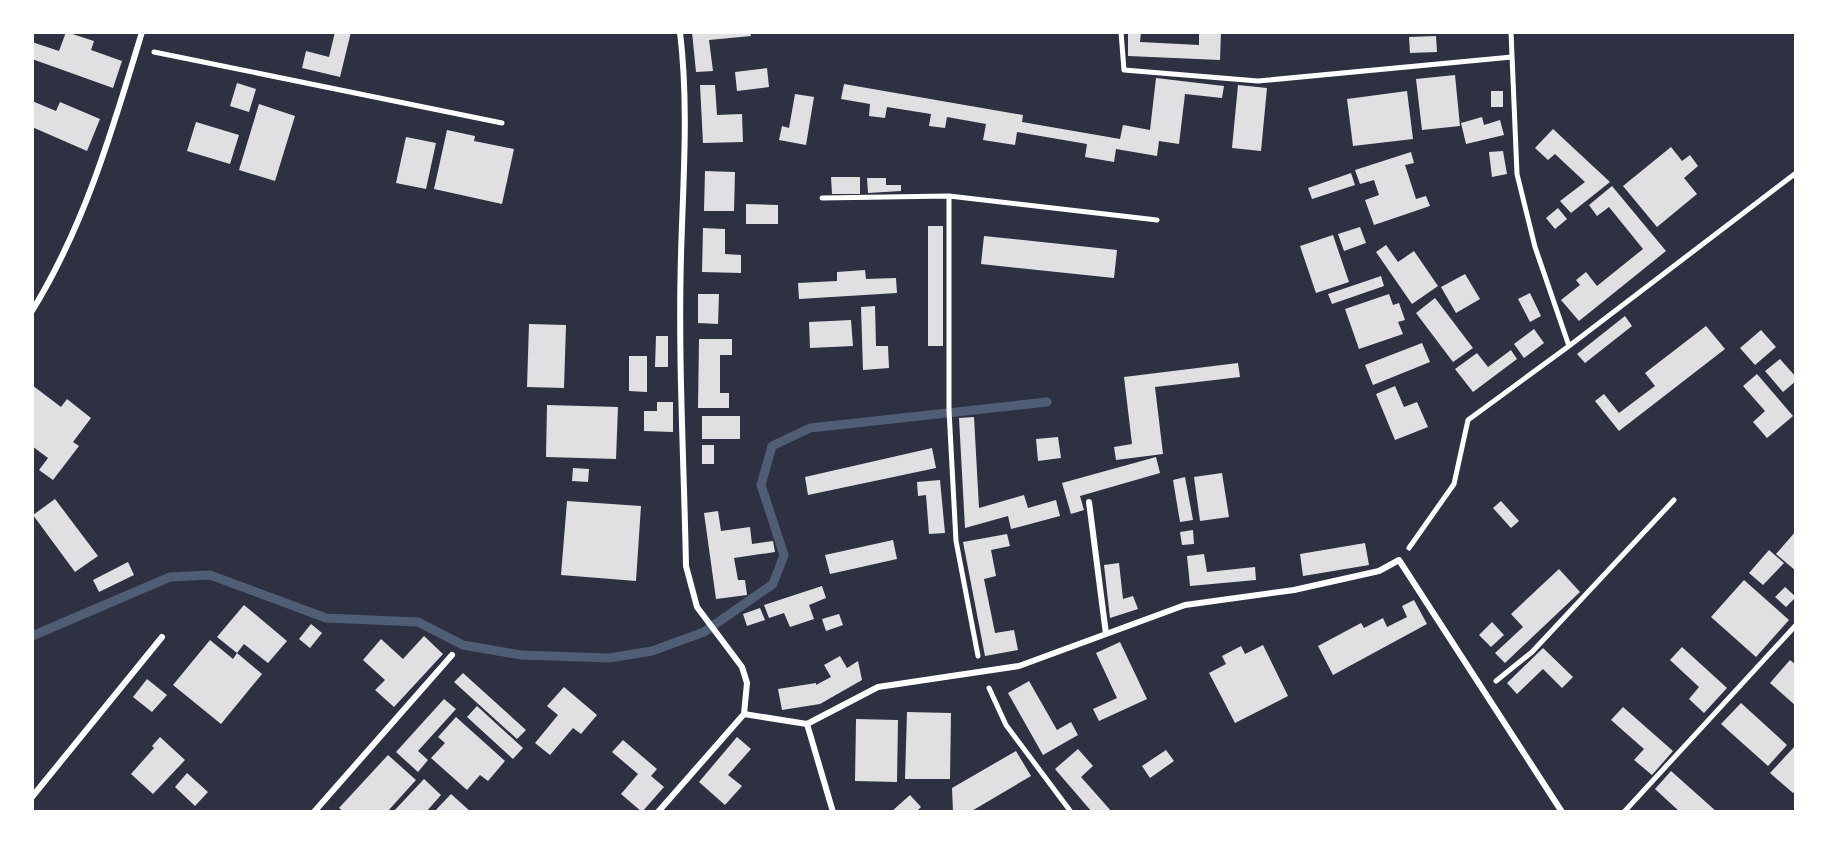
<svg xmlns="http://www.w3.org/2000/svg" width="1828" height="844" viewBox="0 0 1828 844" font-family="Jost,sans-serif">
<rect width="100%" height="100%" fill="#2d3142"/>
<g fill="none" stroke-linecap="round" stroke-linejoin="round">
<path stroke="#4f5d75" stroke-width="9" d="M 32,636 L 170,577 L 210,575 L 326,618 L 418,622 L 463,645 L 521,655 L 609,658 L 652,651 L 704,632 L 773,584 L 784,555 L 761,485 L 772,446 L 810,428 L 1047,402"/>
</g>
<path fill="#e0e0e3" d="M 66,32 L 94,41 L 91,50 L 122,61 L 113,88 L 32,59 L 32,42 L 59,51 Z
M 335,32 L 351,32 L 340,77 L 302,68 L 306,51 L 329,57 Z
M 692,32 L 750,32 L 751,36 L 709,40 L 713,71 L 696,72 Z
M 1128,32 L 1141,32 L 1140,42 L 1199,45 L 1199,32 L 1221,32 L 1220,60 L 1128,56 Z
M 1436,36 L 1437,52 L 1410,53 L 1409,37 Z
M 767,68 L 769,87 L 737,91 L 735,72 Z
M 1455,75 L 1460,126 L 1422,130 L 1416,79 Z
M 1156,78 L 1224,86 L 1222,98 L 1185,94 L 1179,144 L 1159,141 L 1157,156 L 1116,149 L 1114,162 L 1085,157 L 1087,144 L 1017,132 L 1015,145 L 983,140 L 986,124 L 947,117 L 945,128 L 929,126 L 931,114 L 887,107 L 885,118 L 869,116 L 870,104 L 841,99 L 844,84 L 1023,115 L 1022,122 L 1120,139 L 1123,125 L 1150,130 Z
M 237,83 L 256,89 L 249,112 L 230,106 Z
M 700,85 L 715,85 L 717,115 L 742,114 L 743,142 L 703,143 Z
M 1238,85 L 1267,88 L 1261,151 L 1232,148 Z
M 1407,91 L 1413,139 L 1353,146 L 1347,99 Z
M 1491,91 L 1503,91 L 1503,107 L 1491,107 Z
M 795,94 L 814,97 L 806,145 L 779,140 L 782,126 L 789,128 Z
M 32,101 L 56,111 L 60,102 L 100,119 L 87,151 L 32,127 Z
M 259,104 L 295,116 L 275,181 L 239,170 Z
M 1482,117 L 1484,125 L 1500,120 L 1504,135 L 1466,144 L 1461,123 Z
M 196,122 L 239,135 L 230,164 L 187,151 Z
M 1553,129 L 1610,182 L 1571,213 L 1560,201 L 1585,182 L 1555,154 L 1548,160 L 1535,148 Z
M 447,130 L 475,136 L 474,141 L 514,149 L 502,204 L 434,189 Z
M 406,137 L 436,143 L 426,189 L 396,183 Z
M 1671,147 L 1682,161 L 1690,155 L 1698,166 L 1684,178 L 1697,194 L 1657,227 L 1623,186 Z
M 1503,151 L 1507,174 L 1492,177 L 1489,152 Z
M 1411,152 L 1414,163 L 1405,165 L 1416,199 L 1426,196 L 1430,206 L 1374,225 L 1365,200 L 1379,195 L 1374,180 L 1360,184 L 1355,170 Z
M 705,171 L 735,172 L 734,211 L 704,211 Z
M 1351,173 L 1355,185 L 1312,199 L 1308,188 Z
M 831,177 L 860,177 L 860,194 L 832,194 Z
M 867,178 L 886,178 L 886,185 L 901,185 L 901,191 L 868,193 Z
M 1612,186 L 1666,251 L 1579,321 L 1561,300 L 1580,285 L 1576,280 L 1586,272 L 1597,286 L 1643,249 L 1609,207 L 1597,216 L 1589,205 Z
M 746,204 L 778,205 L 778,224 L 746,224 Z
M 1558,208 L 1567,219 L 1555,229 L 1546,218 Z
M 928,226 L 943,226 L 943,346 L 928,346 Z
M 1360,227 L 1366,243 L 1344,251 L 1338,234 Z
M 703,228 L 725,229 L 725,254 L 741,255 L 741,273 L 702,272 Z
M 1333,235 L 1349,282 L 1316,293 L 1300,246 Z
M 984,236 L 1117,250 L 1114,278 L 981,264 Z
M 1386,245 L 1398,262 L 1414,251 L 1438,286 L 1412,304 L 1376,252 Z
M 865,270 L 866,279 L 896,278 L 897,293 L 799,299 L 798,283 L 837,281 L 837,272 Z
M 1465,274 L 1480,299 L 1456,313 L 1441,287 Z
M 1381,276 L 1384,286 L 1332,304 L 1328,294 Z
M 1530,293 L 1541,316 L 1530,322 L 1518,299 Z
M 698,294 L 719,294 L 718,324 L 698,323 Z
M 1389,294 L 1393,305 L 1399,303 L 1405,320 L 1398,322 L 1403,334 L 1359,349 L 1345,309 Z
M 1435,298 L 1473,348 L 1453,362 L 1416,313 Z
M 875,306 L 876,346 L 888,346 L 889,368 L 863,370 L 861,307 Z
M 1625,316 L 1632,326 L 1585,363 L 1577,354 Z
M 851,320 L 853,346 L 810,348 L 809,322 Z
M 529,324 L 566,325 L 564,388 L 527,387 Z
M 1706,326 L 1725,349 L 1619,431 L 1595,401 L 1604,394 L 1619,413 L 1655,386 L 1645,373 Z
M 1534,329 L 1544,343 L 1524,358 L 1514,344 Z
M 1761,330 L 1776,347 L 1755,365 L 1740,348 Z
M 656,336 L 668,336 L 668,367 L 655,367 Z
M 699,339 L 732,339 L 732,355 L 720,355 L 720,393 L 729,393 L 729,408 L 698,408 Z
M 1422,343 L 1430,362 L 1373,385 L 1365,365 Z
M 1511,350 L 1517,359 L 1473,392 L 1455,369 L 1477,353 L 1488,367 Z
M 629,356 L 647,356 L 647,392 L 629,391 Z
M 1780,359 L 1796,377 L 1796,381 L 1783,392 L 1765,371 Z
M 1238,363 L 1240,377 L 1155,387 L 1163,454 L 1116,460 L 1114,447 L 1132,444 L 1124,377 Z
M 1757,374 L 1793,416 L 1767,438 L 1753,422 L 1765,411 L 1743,386 Z
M 32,385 L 61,407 L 67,399 L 91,418 L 73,442 L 79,446 L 53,480 L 39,470 L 48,458 L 32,446 Z
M 1395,386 L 1404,407 L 1417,402 L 1428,427 L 1395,440 L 1376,394 Z
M 657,402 L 673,402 L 673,432 L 644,431 L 644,411 L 657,411 Z
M 547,405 L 618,407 L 616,459 L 546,457 Z
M 702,416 L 740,416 L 740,439 L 702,439 Z
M 974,417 L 979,508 L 1024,495 L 1028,508 L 1056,500 L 1060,516 L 1011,529 L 1008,516 L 965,528 L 959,418 Z
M 1058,437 L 1061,458 L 1038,461 L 1036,439 Z
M 702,445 L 714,445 L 714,464 L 702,464 Z
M 932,448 L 936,468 L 808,495 L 805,477 Z
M 1156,457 L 1160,473 L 1080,496 L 1084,510 L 1071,514 L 1062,483 Z
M 573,468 L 589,469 L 588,482 L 572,481 Z
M 1222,473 L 1229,517 L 1200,521 L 1194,477 Z
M 1185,477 L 1193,520 L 1180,522 L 1173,480 Z
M 940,480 L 945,533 L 929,534 L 926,495 L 918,496 L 917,482 Z
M 55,499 L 98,556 L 75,572 L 33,515 Z
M 567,501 L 641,506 L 636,581 L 561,575 Z
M 1501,501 L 1519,521 L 1511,528 L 1493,508 Z
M 718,511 L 721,531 L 750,527 L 752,544 L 773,541 L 775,552 L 734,558 L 738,580 L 745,580 L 747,595 L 716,599 L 704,513 Z
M 1193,530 L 1194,544 L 1182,545 L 1180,532 Z
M 1796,531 L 1796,571 L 1776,554 Z
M 1007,534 L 1010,546 L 991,550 L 996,576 L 984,579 L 995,633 L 1014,630 L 1018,650 L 985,656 L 963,542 Z
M 893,540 L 897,559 L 830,574 L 825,555 Z
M 1365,543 L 1369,565 L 1303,576 L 1300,554 Z
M 1769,550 L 1784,563 L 1763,585 L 1749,573 Z
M 1204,554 L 1207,572 L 1255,567 L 1256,580 L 1190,586 L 1187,556 Z
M 128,562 L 134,575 L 99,592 L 93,580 Z
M 1119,563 L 1123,599 L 1133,596 L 1138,609 L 1110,618 L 1104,565 Z
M 1559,569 L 1580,592 L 1505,663 L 1495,653 L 1523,627 L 1511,614 Z
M 1744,580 L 1789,620 L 1756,657 L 1711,617 Z
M 822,586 L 826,598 L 809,605 L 814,619 L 790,627 L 784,613 L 769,618 L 764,605 Z
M 1785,587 L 1796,597 L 1786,607 L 1775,597 Z
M 1414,600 L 1427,624 L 1333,675 L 1318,646 L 1361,623 L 1364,628 L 1383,618 L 1387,627 L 1407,617 L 1402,606 Z
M 244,605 L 287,641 L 268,663 L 244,644 L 237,653 L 262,674 L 221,724 L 173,685 L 210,640 L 233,659 L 237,653 L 217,637 Z
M 760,608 L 765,620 L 747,626 L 743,614 Z
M 839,614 L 843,625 L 826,631 L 822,619 Z
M 1492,622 L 1504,635 L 1491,647 L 1479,635 Z
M 311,624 L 322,633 L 310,648 L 299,639 Z
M 424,636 L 443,654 L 394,707 L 375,690 L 385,680 L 363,660 L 381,639 L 403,659 Z
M 1120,642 L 1147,699 L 1099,721 L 1093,709 L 1117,698 L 1096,653 Z
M 1263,645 L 1288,696 L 1235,723 L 1209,673 L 1226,664 L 1222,656 L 1241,646 L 1245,654 Z
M 1682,647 L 1727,688 L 1704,713 L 1689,699 L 1699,687 L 1670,660 Z
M 1543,648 L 1573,677 L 1562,688 L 1543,669 L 1517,694 L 1507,683 Z
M 840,656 L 847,668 L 858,661 L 862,680 L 820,704 L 782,710 L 778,689 L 816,683 L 816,685 L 831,677 L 824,665 Z
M 1790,660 L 1796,665 L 1796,706 L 1770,683 Z
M 463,673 L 526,730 L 517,739 L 454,682 Z
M 147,679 L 167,695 L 152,712 L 133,697 Z
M 1029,681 L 1057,730 L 1071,722 L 1078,735 L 1043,755 L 1008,693 Z
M 564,687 L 597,715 L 581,734 L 573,728 L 550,755 L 535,743 L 558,715 L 547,706 Z
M 444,699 L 456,709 L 418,751 L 428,760 L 418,772 L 396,752 Z
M 1741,703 L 1787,745 L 1768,766 L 1721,724 Z
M 477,706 L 523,748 L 513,759 L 467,717 Z
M 1623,707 L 1673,751 L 1652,775 L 1634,760 L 1644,749 L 1611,720 Z
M 907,712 L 951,713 L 950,779 L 905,779 Z
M 456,717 L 505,761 L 488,781 L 480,775 L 467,790 L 431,758 L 445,743 L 438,737 Z
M 856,719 L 898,720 L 897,782 L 855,781 Z
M 160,737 L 185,760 L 153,794 L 131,774 L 154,748 L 152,746 Z
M 737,737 L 751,749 L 728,775 L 742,786 L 725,805 L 699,782 Z
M 623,740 L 657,769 L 651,776 L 664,787 L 642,812 L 621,794 L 638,774 L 612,752 Z
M 1796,745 L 1796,790 L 1793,793 L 1770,773 Z
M 1078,749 L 1093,766 L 1081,777 L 1112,812 L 1092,812 L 1055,769 Z
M 1166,750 L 1174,761 L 1150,778 L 1142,766 Z
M 1016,751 L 1031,776 L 970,812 L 953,812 L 952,788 Z
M 388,755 L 416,780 L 387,812 L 344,812 L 339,808 Z
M 1671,771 L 1717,812 L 1680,812 L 1655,789 Z
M 187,773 L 208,792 L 195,806 L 175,787 Z
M 424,779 L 441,795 L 426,812 L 393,812 Z
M 451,794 L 471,812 L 434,812 Z
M 910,795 L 921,807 L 916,812 L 891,812 Z"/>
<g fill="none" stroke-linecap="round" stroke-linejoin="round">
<path stroke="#fff" stroke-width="5" d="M 1121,32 L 1124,70 L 1258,81 L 1512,57
M 1511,32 L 1517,174 L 1535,247 L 1569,346
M 154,52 L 502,123
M 949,196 L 949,410 L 956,541 L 978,656
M 822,198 L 949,196 L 1157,220
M 1409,548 L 1454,484 L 1468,420 L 1569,346 L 1796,173
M 1496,681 L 1532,652 L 1674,500
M 989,688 L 1006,725 L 1071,812
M 1624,812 L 1796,625"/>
<path stroke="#fff" stroke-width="6" d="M 680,32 C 689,107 683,181 681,256 C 678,359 684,463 686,566 L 697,607 L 742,667 L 747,683 L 744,714
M 32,311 C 85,225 113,128 142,32
M 1089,502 L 1106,634
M 807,724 L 833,812
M 32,797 L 162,637
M 314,812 L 452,655
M 658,812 L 744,714 L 807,724 L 878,687 L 1019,666 L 1185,605 L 1294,590 L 1379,571 L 1399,560 L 1562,812"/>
</g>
<rect width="1828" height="844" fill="none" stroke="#ffffff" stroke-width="68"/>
</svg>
